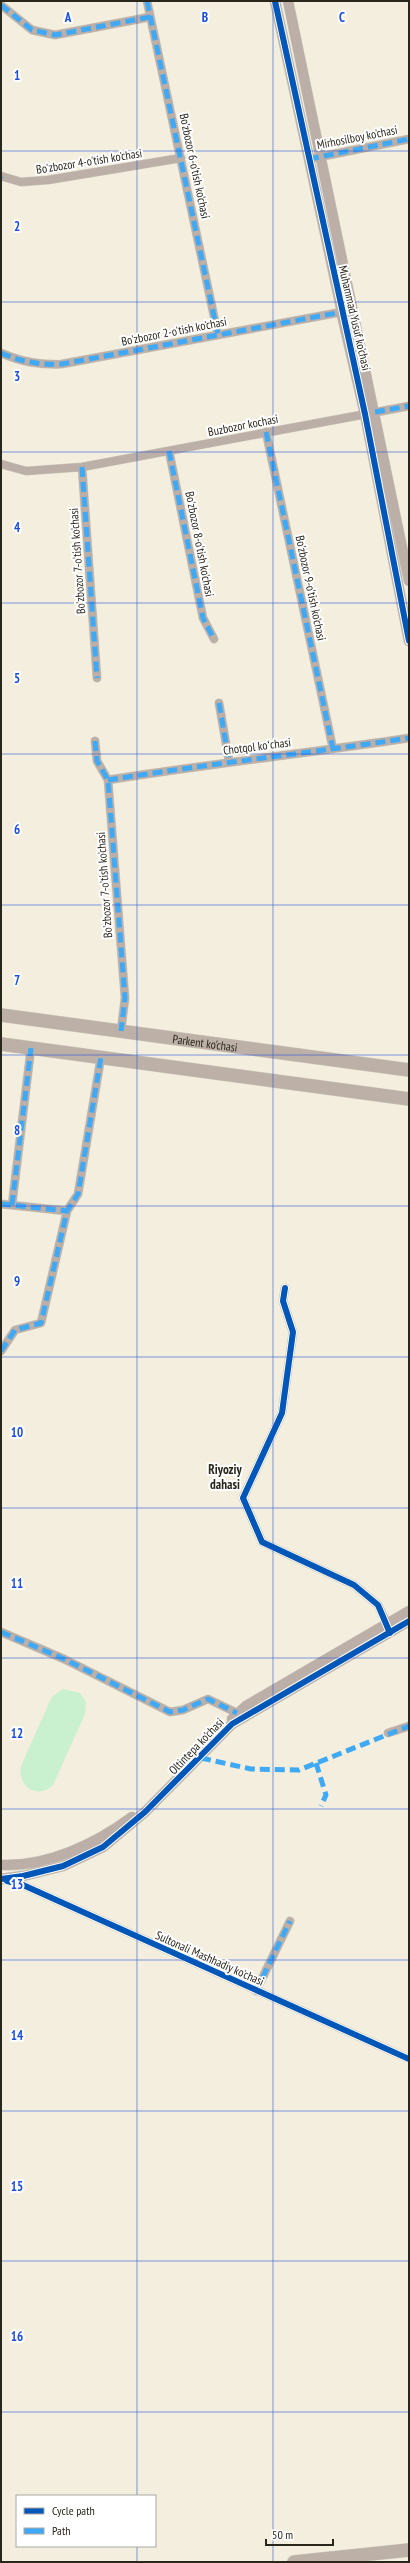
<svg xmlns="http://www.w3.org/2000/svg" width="410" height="2563" viewBox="0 0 410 2563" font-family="'PT Sans Narrow',sans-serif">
<rect width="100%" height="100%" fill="#f3eede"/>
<path fill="#c9f0cf" d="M 63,1689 L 80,1693 L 86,1702 L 85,1714 L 53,1785 C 38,1800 17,1787 21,1766 L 50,1701 L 53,1696 Z"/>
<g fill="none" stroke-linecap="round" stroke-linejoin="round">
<defs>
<path id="minor" d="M 147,1 L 218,335
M 1,5 L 32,30 L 55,35 L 150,17
M 309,159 L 409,139
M 1,176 L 21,182 L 48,180 L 181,158
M 1,353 C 22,362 39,365 62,364 L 347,311
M 266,432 L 333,749
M 169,451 L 203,618 L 214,639
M 1,464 L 26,471 L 82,467 L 409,406
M 82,467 L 97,678
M 219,703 L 229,761
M 95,741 L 97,761 L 108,780 L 125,998 L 121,1031
M 108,780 C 208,764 309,753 409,738
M 1,1204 L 67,1211
M 12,1205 L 31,1048
M 285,1288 L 283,1301 L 293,1332 L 282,1413 L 243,1498 L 262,1542 L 354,1585 L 378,1605 L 387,1624
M 1,1351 L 15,1330 L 41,1323 L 67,1211 L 78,1194 L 101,1057
M 1,1632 L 64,1659 L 170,1712 L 183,1710 L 208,1699 L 237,1713
M 388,1733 L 409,1726
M 4,1880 L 23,1885 L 409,2059
M 256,1991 L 290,1921"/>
<path id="tertiary" d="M 275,1 L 342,312
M 288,1 L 409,581
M 342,315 L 365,414 L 409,641
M 232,1719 L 246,1706 L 409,1611
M 1,1865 C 47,1867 96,1844 132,1817
M 1,1879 L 23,1876 L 63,1866 L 103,1847 L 145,1812 L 232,1724 L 409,1621"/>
<g id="primary">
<path id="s1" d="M 1,1015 L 409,1070"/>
<path d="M 1,1044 L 409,1099"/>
<path d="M 294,2562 L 409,2550"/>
</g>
</defs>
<use href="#minor" stroke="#cdc9bd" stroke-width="9"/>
<use href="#tertiary" stroke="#cdc9bd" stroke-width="11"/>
<use href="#primary" stroke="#cdc9bd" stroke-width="14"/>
<use href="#minor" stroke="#bcafa8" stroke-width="8"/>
<use href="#tertiary" stroke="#bcafa8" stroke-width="10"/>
<use href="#primary" stroke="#bdb0a7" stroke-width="13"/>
<path stroke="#3fa9f5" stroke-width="5" stroke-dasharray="10 5" stroke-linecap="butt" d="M 147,1 L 218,335
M 1,5 L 32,30 L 55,35 L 150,17
M 309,159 L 409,139
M 1,178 L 1,177
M 1,353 C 22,362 39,365 62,364 L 342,312
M 375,412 L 409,406
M 266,432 L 333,749
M 169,451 L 203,618 L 214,639
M 82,467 L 97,678
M 219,703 L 229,761
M 95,741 L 97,761 L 108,780 L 125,998 L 121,1031
M 108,780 C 208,764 309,753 409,738
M 1,1204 L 67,1211
M 12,1205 L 31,1048
M 1,1351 L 15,1330 L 41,1323 L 67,1211 L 78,1194 L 101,1057
M 1,1632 L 64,1659 L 170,1712 L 183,1710 L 208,1699 L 237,1713
M 201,1758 L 251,1769 L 299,1770 L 409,1726
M 316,1763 L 326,1795 L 321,1806
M 256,1991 L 290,1921"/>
<defs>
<path id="cycleway" d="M 275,1 L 365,414 L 409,641
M 285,1288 L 283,1301 L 293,1332 L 282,1413 L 243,1498 L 262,1542 L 354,1585 L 378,1605 L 390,1633
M 1,1879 L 23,1876 L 63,1866 L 103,1847 L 145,1812 L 232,1724 L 409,1621
M 7,1881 L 23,1885 L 409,2059"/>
</defs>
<use href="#cycleway" stroke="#fff" stroke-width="8"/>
<use href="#cycleway" stroke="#0057b8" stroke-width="6"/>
</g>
<path fill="none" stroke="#1d4ed8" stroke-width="1" stroke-opacity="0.55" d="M 137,1 L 137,2496M 273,1 L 273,2562M 1,151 L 409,151M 1,302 L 409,302M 1,452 L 409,452M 1,603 L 409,603M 1,754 L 409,754M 1,905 L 409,905M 1,1055 L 409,1055M 1,1206 L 409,1206M 1,1357 L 409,1357M 1,1508 L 409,1508M 1,1658 L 409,1658M 1,1809 L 409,1809M 1,1960 L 409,1960M 1,2111 L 409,2111M 1,2261 L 409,2261M 1,2412 L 409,2412M 137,2546 L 137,2562"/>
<g text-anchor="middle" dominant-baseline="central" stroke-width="4" stroke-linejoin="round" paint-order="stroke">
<g font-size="12" fill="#29261b" stroke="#fff">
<text transform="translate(357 137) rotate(-11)">Mirhosilboy ko'chasi</text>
<text transform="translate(89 161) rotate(-9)">Bo'zbozor 4-o'tish ko'chasi</text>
<text transform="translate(195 166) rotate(78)">Bo'zbozor 6-o'tish ko'chasi</text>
<text transform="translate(355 318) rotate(77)">Muhammad Yusuf ko'chasi</text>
<text transform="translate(174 331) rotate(-11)">Bo'zbozor 2-o'tish ko'chasi</text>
<text transform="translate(243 425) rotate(-11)">Buzbozor kochasi</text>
<text transform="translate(200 544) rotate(79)">Bo'zbozor 8-o'tish ko'chasi</text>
<text transform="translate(77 561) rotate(-94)">Bo'zbozor 7-o'tish ko'chasi</text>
<text transform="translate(311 588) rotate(78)">Bo'zbozor 9-o'tish ko'chasi</text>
<text transform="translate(257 746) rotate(-7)">Chotqol koʻchasi</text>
<text transform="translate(104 885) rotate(-94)">Bo'zbozor 7-o'tish ko'chasi</text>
<text stroke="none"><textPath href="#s1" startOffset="206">Parkent ko'chasi</textPath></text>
<text transform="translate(196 1746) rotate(-46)">Oltintepa ko'chasi</text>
<text transform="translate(210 1958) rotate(24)">Sultonali Mashhadiy ko'chasi</text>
</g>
<g font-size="13" font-weight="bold" fill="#29261b" stroke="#fff">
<text x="225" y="1469">Riyoziy<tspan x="225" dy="15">dahasi</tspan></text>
</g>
</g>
<g font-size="13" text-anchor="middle" font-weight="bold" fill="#1d4ed8" stroke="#fff" stroke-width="4" stroke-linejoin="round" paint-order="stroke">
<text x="68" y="22">A</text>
<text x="205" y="22">B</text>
<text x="342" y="22">C</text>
<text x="17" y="80">1</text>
<text x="17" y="231">2</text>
<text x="17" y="381">3</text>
<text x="17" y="532">4</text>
<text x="17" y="683">5</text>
<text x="17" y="834">6</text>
<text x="17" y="985">7</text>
<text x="17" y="1135">8</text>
<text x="17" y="1286">9</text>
<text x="17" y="1437">10</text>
<text x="17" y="1588">11</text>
<text x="17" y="1738">12</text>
<text x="17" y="1889">13</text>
<text x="17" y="2040">14</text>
<text x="17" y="2191">15</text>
<text x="17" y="2341">16</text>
</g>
<rect width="410" height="2563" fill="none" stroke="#29261b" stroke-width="4"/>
<rect x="16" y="2495" width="140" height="52" fill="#ffffff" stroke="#a9a8a4"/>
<rect x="24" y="2508" width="20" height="6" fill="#0057b8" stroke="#a9a8a4"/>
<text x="52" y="2515" font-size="12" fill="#29261b">Cycle path</text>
<rect x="24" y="2528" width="20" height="6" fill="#3fa9f5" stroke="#a9a8a4"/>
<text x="52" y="2535" font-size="12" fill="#29261b">Path</text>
<path d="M266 2539v6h67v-6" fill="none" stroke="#29261b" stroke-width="2"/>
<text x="272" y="2539" font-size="12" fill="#29261b" stroke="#ffffff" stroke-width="3" paint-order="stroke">50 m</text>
</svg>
